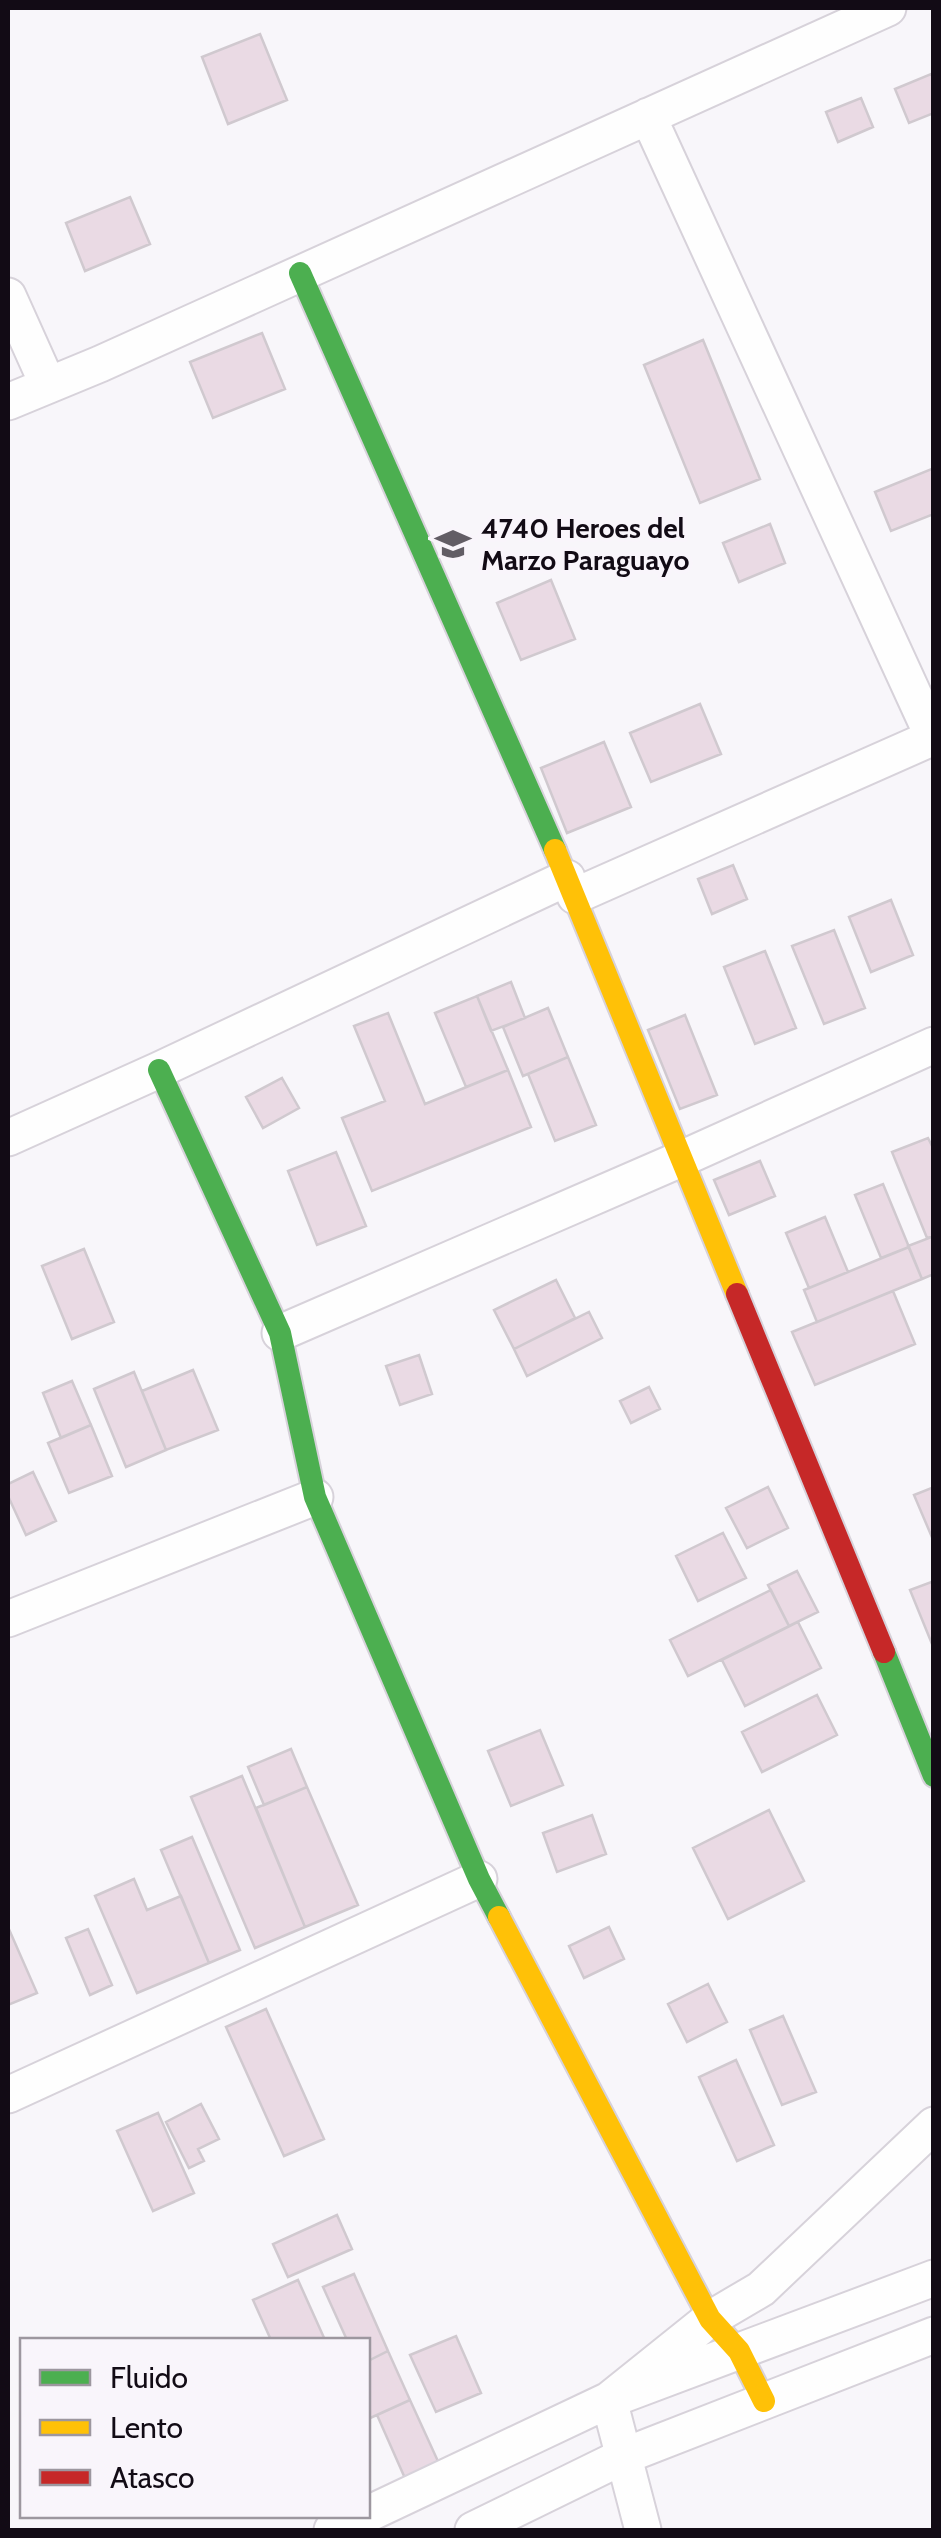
<svg xmlns="http://www.w3.org/2000/svg" width="941" height="2538" viewBox="0 0 941 2538" font-family="Cabin,sans-serif">
<rect width="100%" height="100%" fill="#f8f6fa"/>
<path fill="#eadae4" stroke="#d0c9cf" stroke-width="2.5" d="M 260,34 L 287,100 L 228,124 L 202,57 Z
M 931,74 L 934,80 L 934,113 L 909,123 L 895,89 Z
M 861,98 L 873,127 L 838,142 L 826,112 Z
M 130,197 L 150,244 L 85,271 L 66,223 Z
M 262,333 L 285,389 L 213,418 L 190,362 Z
M 703,340 L 760,479 L 700,503 L 644,365 Z
M 934,468 L 934,514 L 891,531 L 875,492 Z
M 770,524 L 785,563 L 739,582 L 723,543 Z
M 551,580 L 575,639 L 521,660 L 497,603 Z
M 700,704 L 721,754 L 651,782 L 630,733 Z
M 604,742 L 631,807 L 567,833 L 541,768 Z
M 733,865 L 747,899 L 712,914 L 698,879 Z
M 891,900 L 913,955 L 871,972 L 849,917 Z
M 834,930 L 865,1008 L 824,1024 L 792,946 Z
M 765,951 L 796,1028 L 755,1044 L 724,967 Z
M 511,982 L 525,1018 L 491,1031 L 477,996 Z
M 477,996 L 508,1070 L 466,1087 L 435,1013 Z
M 548,1008 L 568,1057 L 523,1076 L 503,1027 Z
M 388,1013 L 425,1104 L 508,1070 L 531,1127 L 372,1191 L 342,1118 L 385,1101 L 354,1026 Z
M 685,1015 L 717,1095 L 680,1109 L 648,1030 Z
M 568,1057 L 596,1125 L 555,1141 L 528,1074 Z
M 282,1078 L 299,1108 L 263,1128 L 246,1097 Z
M 928,1138 L 934,1150 L 934,1236 L 927,1238 L 892,1152 Z
M 336,1152 L 366,1226 L 317,1245 L 288,1171 Z
M 760,1161 L 775,1196 L 729,1215 L 714,1180 Z
M 883,1184 L 909,1247 L 881,1258 L 855,1195 Z
M 825,1217 L 848,1272 L 809,1288 L 786,1233 Z
M 934,1236 L 934,1274 L 922,1279 L 908,1246 Z
M 909,1247 L 922,1279 L 817,1322 L 804,1290 Z
M 84,1249 L 114,1322 L 72,1339 L 42,1266 Z
M 556,1280 L 575,1318 L 514,1349 L 494,1310 Z
M 893,1291 L 915,1344 L 815,1385 L 792,1332 Z
M 589,1312 L 602,1338 L 527,1376 L 514,1349 Z
M 419,1355 L 432,1394 L 400,1405 L 386,1366 Z
M 193,1370 L 218,1430 L 166,1450 L 142,1391 Z
M 134,1372 L 166,1450 L 126,1467 L 94,1389 Z
M 72,1381 L 91,1425 L 61,1438 L 43,1393 Z
M 649,1387 L 660,1409 L 631,1423 L 620,1401 Z
M 91,1425 L 112,1476 L 69,1493 L 48,1443 Z
M 33,1472 L 56,1521 L 26,1535 L 8,1496 L 8,1484 Z
M 768,1487 L 788,1528 L 747,1548 L 726,1508 Z
M 934,1487 L 934,1542 L 914,1495 Z
M 723,1533 L 746,1578 L 698,1601 L 676,1556 Z
M 797,1571 L 818,1612 L 789,1626 L 768,1585 Z
M 934,1581 L 934,1644 L 932,1644 L 910,1590 Z
M 771,1590 L 789,1626 L 688,1676 L 670,1640 Z
M 798,1622 L 821,1668 L 745,1706 L 722,1660 Z
M 817,1695 L 837,1735 L 762,1772 L 742,1732 Z
M 540,1730 L 563,1785 L 511,1806 L 488,1751 Z
M 291,1749 L 307,1787 L 264,1805 L 248,1767 Z
M 242,1776 L 305,1927 L 255,1948 L 191,1797 Z
M 307,1787 L 358,1905 L 305,1927 L 256,1808 Z
M 769,1810 L 804,1881 L 728,1919 L 693,1848 Z
M 592,1815 L 606,1854 L 557,1872 L 543,1833 Z
M 192,1837 L 240,1950 L 209,1963 L 161,1850 Z
M 134,1879 L 147,1910 L 181,1896 L 209,1963 L 137,1993 L 95,1896 Z
M 8,1927 L 37,1993 L 8,2005 Z
M 609,1927 L 624,1959 L 584,1978 L 569,1946 Z
M 88,1929 L 112,1985 L 90,1995 L 66,1938 Z
M 708,1984 L 727,2022 L 687,2042 L 668,2004 Z
M 266,2009 L 324,2139 L 284,2156 L 226,2027 Z
M 783,2016 L 816,2092 L 782,2105 L 750,2030 Z
M 736,2060 L 774,2145 L 737,2161 L 699,2077 Z
M 201,2104 L 219,2139 L 198,2149 L 204,2161 L 189,2168 L 166,2122 Z
M 158,2113 L 194,2193 L 153,2211 L 117,2131 Z
M 337,2215 L 352,2249 L 288,2277 L 273,2244 Z
M 354,2274 L 388,2351 L 368,2361 L 368,2340 L 347,2340 L 323,2287 Z
M 298,2280 L 325,2340 L 271,2340 L 253,2300 Z
M 456,2336 L 481,2393 L 436,2412 L 410,2355 Z
M 388,2351 L 410,2400 L 368,2419 L 368,2361 Z
M 410,2400 L 442,2470 L 408,2485 L 377,2415 Z"/>
<g fill="none" stroke-linecap="round" stroke-linejoin="round">
<defs>
<path id="street" d="M 648,116 L 934,739
M 8,296 L 48,385
M 8,402 L 100,364 L 888,8
M 575,896 L 934,737
M 8,1138 L 159,1070 L 567,878
M 280,1333 L 681,1159 L 934,1045
M 8,1619 L 315,1497
M 8,2095 L 479,1879
M 368,2514 L 609,2400 L 934,2278
M 332,2530 L 364,2516
M 473,2530 L 624,2456 L 934,2335
M 643,2530 L 609,2400 L 710,2319 L 761,2289 L 934,2125"/>
<path id="fast" d="M 300,273 L 555,850
M 159,1070 L 280,1333 L 315,1497 L 479,1879 L 499,1917
M 884,1652 L 934,1776"/>
<path id="slow" d="M 555,850 L 737,1294
M 499,1917 L 710,2319 L 739,2351 L 764,2401"/>
<path id="jam" d="M 737,1294 L 884,1652"/>
</defs>
<use href="#street" stroke="#d7d2da" stroke-width="39"/>
<use href="#fast" stroke="#d7d2da" stroke-width="26"/>
<use href="#slow" stroke="#d7d2da" stroke-width="26"/>
<use href="#jam" stroke="#d7d2da" stroke-width="26"/>
<use href="#street" stroke="#fefefe" stroke-width="35"/>
<use href="#fast" stroke="#4caf50" stroke-width="22"/>
<use href="#slow" stroke="#ffc107" stroke-width="22"/>
<use href="#jam" stroke="#c62828" stroke-width="22"/>
</g>
<defs>
<symbol id="school-bare" viewBox="-9 -9 18 18"><path d="M0-5L7-2L0 1L-7-2ZM-4 1L0 2.5L4 1V4Q0 6-4 4Z" fill="#625d65" stroke="#f9f5fb" stroke-width="2.5" paint-order="stroke"/></symbol>
</defs>
<g fill-rule="evenodd">
<use href="#school-bare" x="428" y="519" width="50" height="50"/>
</g>
<g text-anchor="middle" dominant-baseline="central" stroke-width="8" stroke-linejoin="round" paint-order="stroke">
<g font-size="28" font-weight="bold" fill="#120b15" stroke="#f9f5fb" text-anchor="start">
<text x="481" y="528">4740 Heroes del<tspan x="481" dy="32">Marzo Paraguayo</tspan></text>
</g>
</g>
<rect width="941" height="2538" fill="none" stroke="#120b15" stroke-width="20"/>
<rect x="20" y="2338" width="350" height="180" fill="#f9f5fb" stroke="#9d979f" stroke-width="2.5"/>
<rect x="40" y="2370" width="50" height="15" fill="#4caf50" stroke="#9d979f" stroke-width="2.5"/>
<text x="110" y="2388" font-size="30" fill="#120b15">Fluido</text>
<rect x="40" y="2420" width="50" height="15" fill="#ffc107" stroke="#9d979f" stroke-width="2.5"/>
<text x="110" y="2438" font-size="30" fill="#120b15">Lento</text>
<rect x="40" y="2470" width="50" height="15" fill="#c62828" stroke="#9d979f" stroke-width="2.5"/>
<text x="110" y="2488" font-size="30" fill="#120b15">Atasco</text>
</svg>
